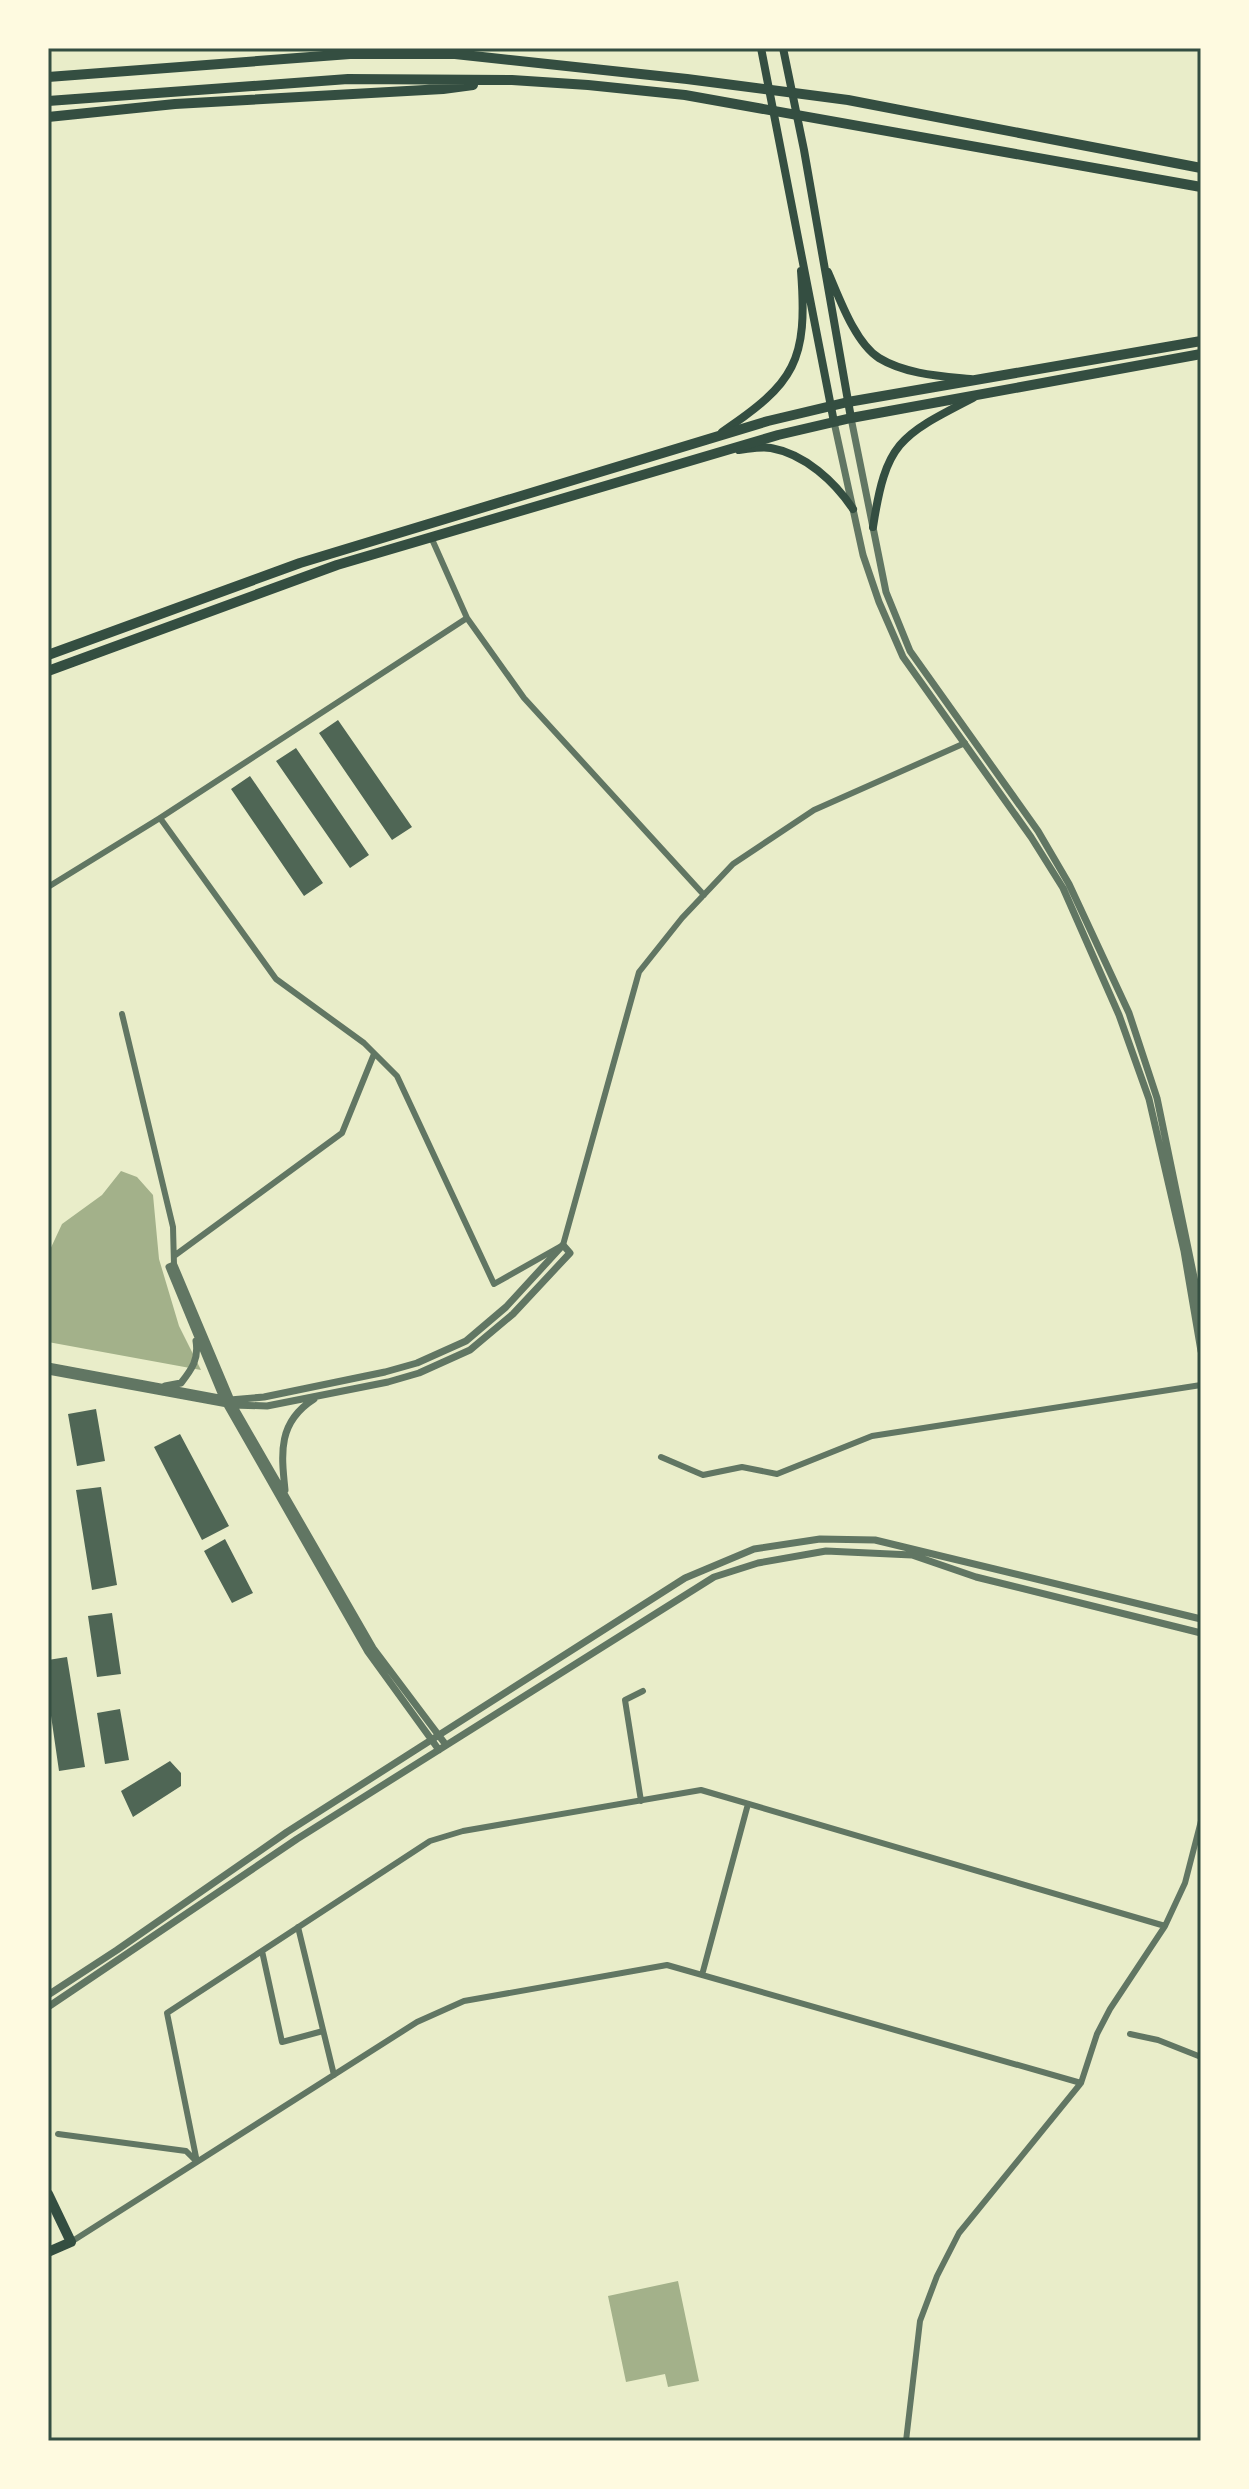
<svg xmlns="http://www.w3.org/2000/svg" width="1249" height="2489" viewBox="0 0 1249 2489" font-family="Montserrat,sans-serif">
<rect width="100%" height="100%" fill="#e9edc9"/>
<path fill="#a3b18a" d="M 121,1171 L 137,1177 L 153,1195 L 159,1259 L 179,1326 L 201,1370 L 48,1342 L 48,1254 L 62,1224 L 102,1195 Z
M 678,2281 L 699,2381 L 668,2387 L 665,2374 L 626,2382 L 608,2296 Z"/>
<path fill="#4f6655" d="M 338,720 L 412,827 L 392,840 L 319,733 Z
M 296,748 L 369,855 L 350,868 L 276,761 Z
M 250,776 L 323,883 L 304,896 L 231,789 Z
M 96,1409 L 105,1461 L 77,1466 L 68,1414 Z
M 180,1434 L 229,1526 L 202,1540 L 154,1447 Z
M 101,1487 L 117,1585 L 92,1590 L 76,1490 Z
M 225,1539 L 253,1593 L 232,1603 L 204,1551 Z
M 112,1613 L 121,1674 L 97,1677 L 88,1616 Z
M 67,1657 L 85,1767 L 59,1771 L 48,1695 L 48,1660 Z
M 120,1709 L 129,1760 L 105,1764 L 97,1713 Z
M 170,1761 L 181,1773 L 181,1786 L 133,1817 L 121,1791 Z"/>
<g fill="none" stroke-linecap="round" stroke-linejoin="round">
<path stroke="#617663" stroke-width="6" d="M 467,618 L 524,698 L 704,895
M 160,818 L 276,979 L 364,1043 L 397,1076 L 494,1284 L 563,1245 L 639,972 L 682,918 L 733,864 L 814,810 L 965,743
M 48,887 L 160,818 L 467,618 L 431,537
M 122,1014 L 173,1227 L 174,1265
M 174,1256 L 342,1133 L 374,1054
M 661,1457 L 703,1475 L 742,1467 L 777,1474 L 872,1436 L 1201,1385
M 641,1801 L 625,1700 L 643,1691
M 298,1927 L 334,2075
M 262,1951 L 282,2042 L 323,2031
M 702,1975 L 748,1804
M 1130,2034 L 1158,2040 L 1201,2057
M 58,2134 L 186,2151 L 197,2162 L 167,2013 L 430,1841 L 463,1831 L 701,1790 L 1165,1926
M 71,2242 L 417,2022 L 464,2001 L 667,1965 L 1081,2083
M 906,2441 L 920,2321 L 937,2276 L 959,2233 L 1081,2083 L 1097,2034 L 1110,2009 L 1165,1926 L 1185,1883 L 1201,1821"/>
<path stroke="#617663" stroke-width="7" d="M 851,418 L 886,592 L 910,651 L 1038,831 L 1069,884 L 1129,1013 L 1157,1098 L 1201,1311
M 834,422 L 863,555 L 879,602 L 903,657 L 1031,837 L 1063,888 L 1119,1015 L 1149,1099 L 1184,1251 L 1201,1351
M 169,1267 L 174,1265 L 233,1405 L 373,1648 L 446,1745
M 169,1267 L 223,1398 L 368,1652 L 439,1750
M 48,1366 L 230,1400 L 264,1397 L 385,1372 L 417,1363 L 466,1341 L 506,1307 L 563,1245 L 570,1253 L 513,1314 L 470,1350 L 419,1373 L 388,1382 L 267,1406 L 233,1405 L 48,1371
M 165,1386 L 181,1383 C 192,1369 199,1359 196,1341
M 285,1490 C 281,1452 278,1422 314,1399
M 48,1995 L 117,1950 L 287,1832 L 685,1578 L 754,1549 L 820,1539 L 875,1540 L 1201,1619
M 48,2007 L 297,1839 L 714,1577 L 758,1563 L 826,1551 L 912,1555 L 976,1577 L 1201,1633"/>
<path stroke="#344e41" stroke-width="8" d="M 761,48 L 834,422
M 783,48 L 804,150 L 851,418
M 828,272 C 839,297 855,343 879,358 C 905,374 940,376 970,379
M 722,432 C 795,383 808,361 801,271
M 739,450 C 749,449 761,446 771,448 C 805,454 835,482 853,509
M 873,527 C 886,442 899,436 973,398"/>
<path stroke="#344e41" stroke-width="10" d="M 48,77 L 350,54 L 455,54 L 687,79 L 848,100 L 1201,168
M 48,101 L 348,79 L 512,80 L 588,85 L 685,95 L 1201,187
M 48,117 L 175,104 L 443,89 L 473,85
M 48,655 L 300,563 L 768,421 L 848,402 L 1201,341
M 48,671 L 337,565 L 778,435 L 851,418 L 1201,354
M 48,2194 L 71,2242 L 48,2252"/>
</g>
<rect width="1249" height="2489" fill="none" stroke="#fefae0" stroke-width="100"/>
<rect x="50" y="50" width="1149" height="2389" fill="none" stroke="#344e41" stroke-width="3"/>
</svg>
